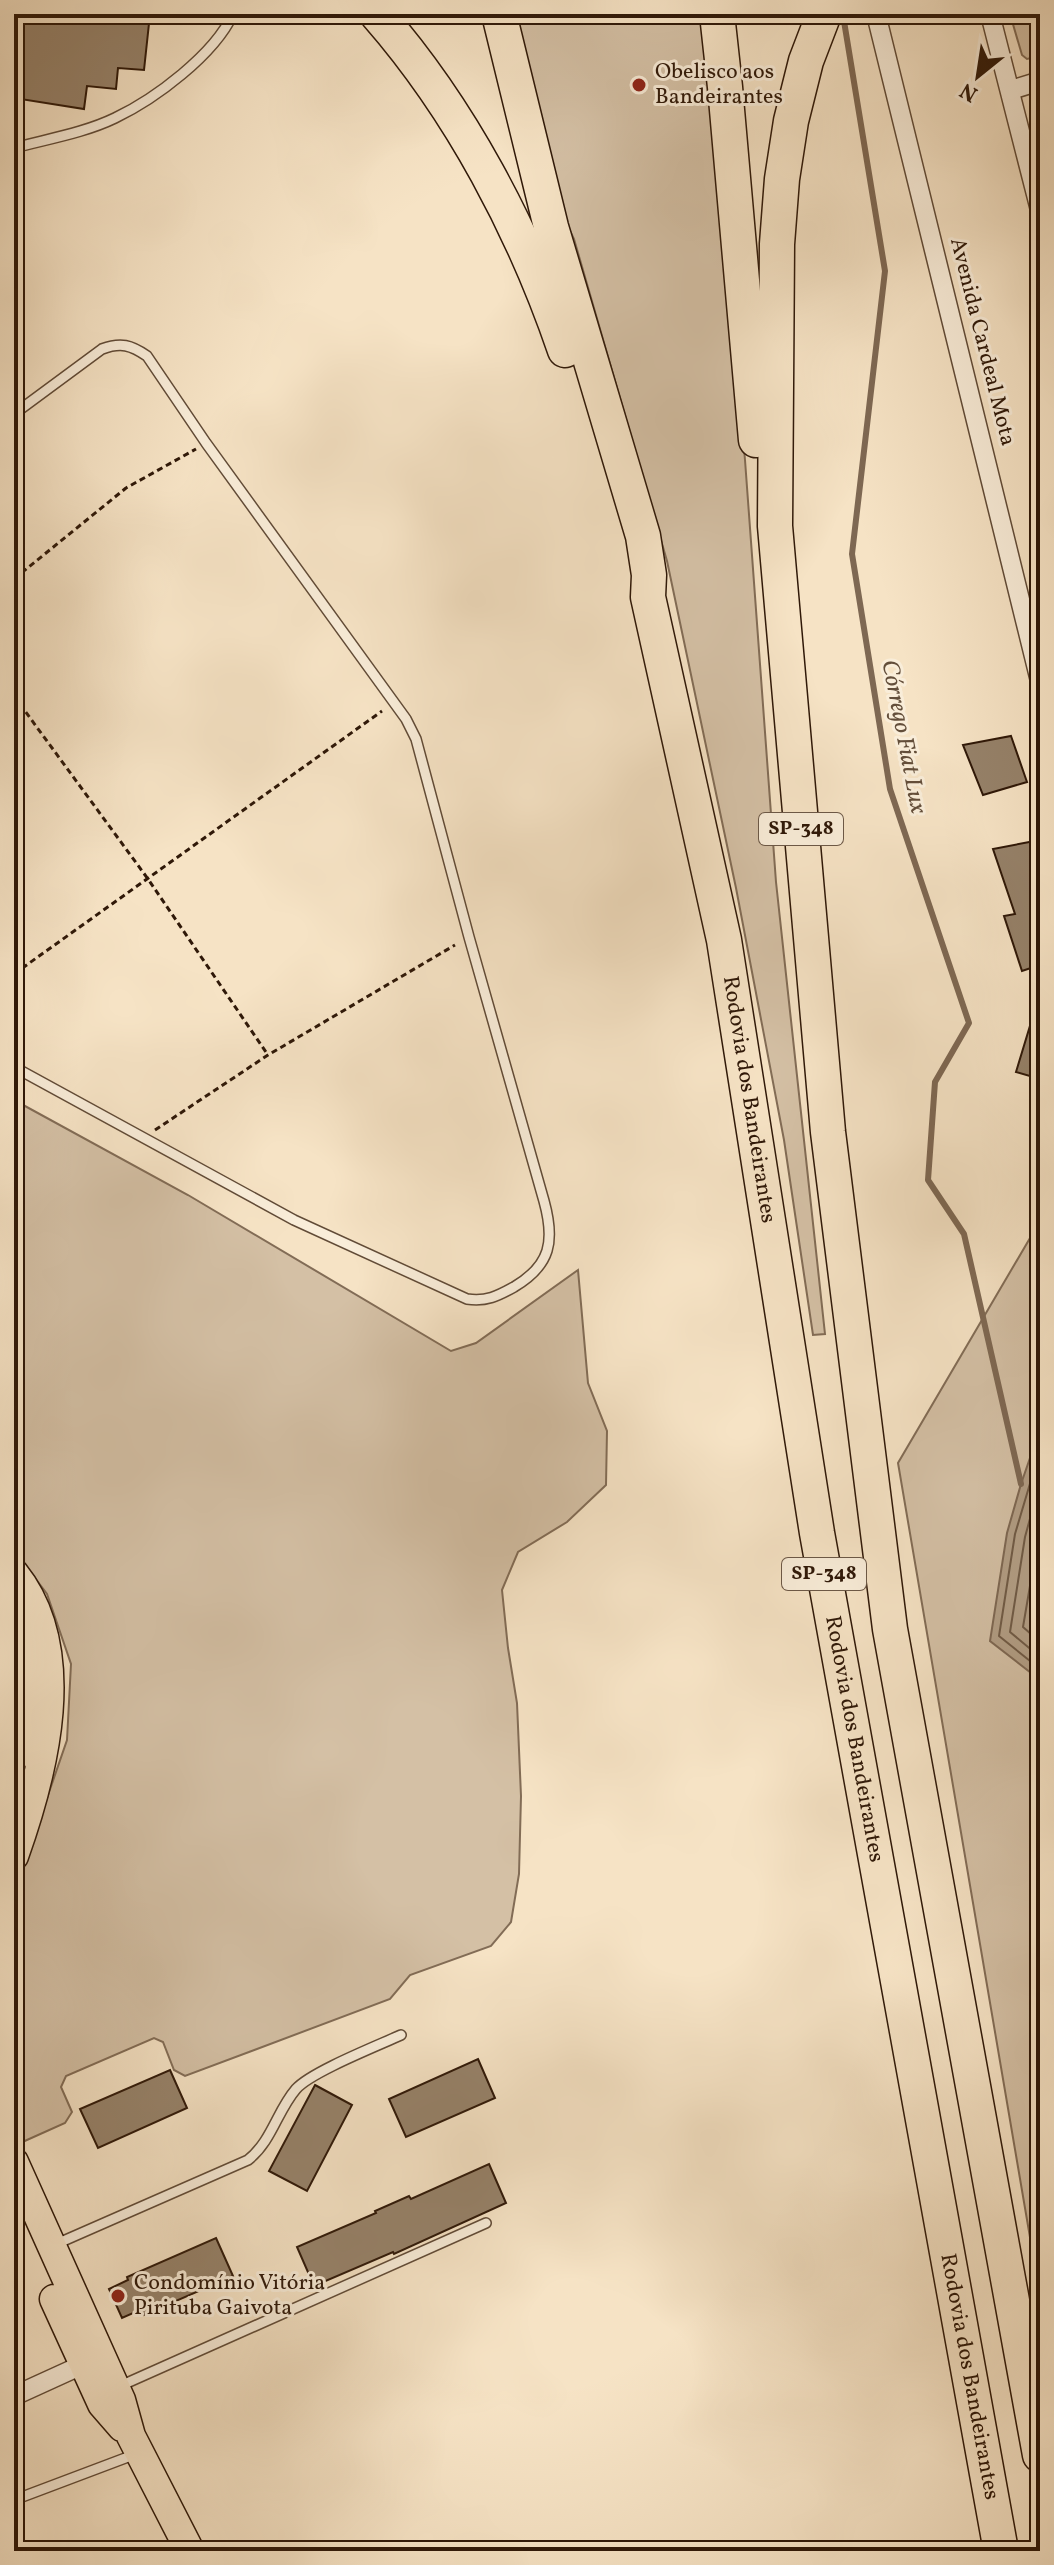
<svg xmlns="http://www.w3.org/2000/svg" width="1054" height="2565" viewBox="0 0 1054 2565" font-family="Vollkorn,serif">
<rect width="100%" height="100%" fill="#f6e3c5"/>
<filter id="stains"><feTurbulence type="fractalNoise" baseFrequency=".0025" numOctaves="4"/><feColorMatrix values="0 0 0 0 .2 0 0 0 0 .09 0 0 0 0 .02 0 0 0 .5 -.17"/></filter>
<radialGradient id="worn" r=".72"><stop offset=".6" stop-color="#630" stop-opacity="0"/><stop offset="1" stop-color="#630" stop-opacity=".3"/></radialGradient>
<path fill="#d4c0a5" stroke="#826c56" stroke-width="2" d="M 513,14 L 705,14 L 745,460 L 776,882 L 825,1334 L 813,1335 L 784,1140 L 736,888 L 667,561 L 574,239 L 555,199 Z
M 1010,14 L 1040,14 L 1040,56 L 1027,59 L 1022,55 Z
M 14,1100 L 188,1195 L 451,1351 L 476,1343 L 578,1270 L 588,1383 L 607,1431 L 606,1485 L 567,1522 L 518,1552 L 502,1590 L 508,1648 L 517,1703 L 521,1796 L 519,1874 L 511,1922 L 491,1946 L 410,1975 L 390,1999 L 185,2076 L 174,2070 L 163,2042 L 154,2038 L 66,2076 L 61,2087 L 72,2112 L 65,2123 L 18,2144 L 14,2141 L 14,1894 L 67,1740 L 71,1664 L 47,1594 L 14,1550 Z
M 1040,1221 L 1040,2296 L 898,1463 Z"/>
<path fill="#b29e85" stroke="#7e6853" stroke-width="2" d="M 1040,1429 L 1040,1680 L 990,1641 L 1007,1533 L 1021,1484 Z"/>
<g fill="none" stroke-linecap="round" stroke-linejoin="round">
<path stroke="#705b46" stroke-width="2" d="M 1040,1450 L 1015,1534 L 999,1636 L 1040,1669
M 1040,1482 L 1025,1537 L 1010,1632 L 1040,1657
M 1040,1527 L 1023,1627 L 1040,1642"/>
<path stroke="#7e6853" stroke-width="6" d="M 843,15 L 885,271 L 852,554 L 890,789 L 969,1023 L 935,1082 L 928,1180 L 964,1234 L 1021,1484"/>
</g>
<path fill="#96826a" stroke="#2f1808" stroke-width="2" d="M 14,14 L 150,14 L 144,70 L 118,68 L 116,89 L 87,86 L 84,109 L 14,98 Z
M 1011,736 L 1027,782 L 983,795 L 963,745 Z
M 1040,840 L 1040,965 L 1022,971 L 1004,916 L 1015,914 L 993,849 Z
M 1036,1006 L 1040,1006 L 1040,1079 L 1016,1072 Z
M 478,2059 L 495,2098 L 406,2137 L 389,2099 Z
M 170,2070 L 187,2108 L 98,2148 L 80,2109 Z
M 315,2085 L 352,2105 L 307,2191 L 269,2171 Z
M 489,2164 L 506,2203 L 394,2254 L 393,2252 L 314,2286 L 297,2247 L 376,2213 L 375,2211 L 409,2196 L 411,2199 Z
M 216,2238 L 233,2276 L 144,2315 L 142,2309 L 122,2318 L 109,2289 L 128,2280 L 127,2277 Z"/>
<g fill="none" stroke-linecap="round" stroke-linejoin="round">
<defs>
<path id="lane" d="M 14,148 C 47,139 84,133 115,118 C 155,99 214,55 233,14
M 14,414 L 102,349 C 121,342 131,345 147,356 L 206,443 L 406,719 L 416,739 L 469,937 L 544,1201 C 555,1241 551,1265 514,1287 C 498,1296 486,1302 467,1299 L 294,1220 L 14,1067
M 54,2245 L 248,2160 C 272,2141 277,2111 296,2089 C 311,2072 377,2046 401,2035
M 120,2386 L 486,2223
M 14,2500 L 136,2454"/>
<path id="street" d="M 876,14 L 1040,681
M 990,14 L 1040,210
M 1011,90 L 1040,81
M 14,2396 L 82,2365 L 93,2366"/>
<path id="primary" d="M 14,1573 C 76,1650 44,1772 14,1856
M 14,1625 C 34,1665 27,1717 14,1758
M 14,2162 L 121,2400 L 131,2436 L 190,2551
M 54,2299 L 102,2404 L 122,2427"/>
<g id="highway">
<path d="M 377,14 C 461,110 524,230 565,350"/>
<path id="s1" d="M 499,14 L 551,227 L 643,536 L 649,575 L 648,597 L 724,940 L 817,1533 L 1001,2551"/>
<path d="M 717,14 L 725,87 L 756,440"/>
<path d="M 824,14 L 806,61 L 791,121 L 782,179 L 777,244 L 775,526 L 828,1132 L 890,1629 L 1040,2455"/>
</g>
</defs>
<use href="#lane" stroke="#614b37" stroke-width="12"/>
<use href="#street" stroke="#614b37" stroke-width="21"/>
<use href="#primary" stroke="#2f1808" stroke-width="31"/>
<use href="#highway" stroke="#2f1808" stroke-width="37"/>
<path stroke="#2f1808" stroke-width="3" stroke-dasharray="6 4" stroke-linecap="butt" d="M 14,579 L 126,488 L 196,449
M 14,696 L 148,879 L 268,1055
M 14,974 L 382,711
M 155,1130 L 268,1055 L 455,945"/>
<use href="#lane" stroke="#f9edd9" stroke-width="9"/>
<use href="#street" stroke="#f9edd9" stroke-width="18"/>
<use href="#primary" stroke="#f6e3c5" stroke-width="28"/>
<use href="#highway" stroke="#f6e3c5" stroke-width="34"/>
</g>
<g fill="#8f2418" stroke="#f9edd9" stroke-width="3">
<circle cx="639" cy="85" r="8"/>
<circle cx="118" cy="2296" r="8"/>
</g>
<g text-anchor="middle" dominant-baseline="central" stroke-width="6" stroke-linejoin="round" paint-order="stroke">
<g fill="#f9edd9" stroke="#6c5847" stroke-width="2">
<rect x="759" y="813" width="84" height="32" rx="6"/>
<rect x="782" y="1558" width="84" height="32" rx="6"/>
</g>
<g font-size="20" font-weight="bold" fill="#2f1808">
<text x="801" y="829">SP-348</text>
<text x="824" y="1574">SP-348</text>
</g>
<g font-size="22" fill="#2f1808" stroke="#f9edd9" text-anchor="start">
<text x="655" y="72">Obelisco aos<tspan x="655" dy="25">Bandeirantes</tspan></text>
<text x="134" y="2283">Condomínio Vitória<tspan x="134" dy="25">Pirituba Gaivota</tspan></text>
</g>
<g font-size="22" fill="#2f1808" stroke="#f9edd9">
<text transform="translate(982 342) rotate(76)">Avenida Cardeal Mota</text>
<text stroke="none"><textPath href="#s1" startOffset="1116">Rodovia dos Bandeirantes</textPath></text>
<text stroke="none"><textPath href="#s1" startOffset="1764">Rodovia dos Bandeirantes</textPath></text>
<text stroke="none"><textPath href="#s1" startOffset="2412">Rodovia dos Bandeirantes</textPath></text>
</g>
<g font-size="24" font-style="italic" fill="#634e3a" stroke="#f9edd9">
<text transform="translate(903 737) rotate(79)">Córrego Fiat Lux</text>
</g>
</g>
<rect width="1054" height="2565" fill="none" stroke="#f6e3c5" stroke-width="48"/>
<rect x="16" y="16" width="1022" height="2533" fill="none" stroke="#2f1808" stroke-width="4"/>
<rect x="24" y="24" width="1006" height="2517" fill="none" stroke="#2f1808" stroke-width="2"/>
<g transform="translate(978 76) rotate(210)" stroke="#f9edd9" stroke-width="6" paint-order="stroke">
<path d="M0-6L14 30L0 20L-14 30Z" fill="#2f1808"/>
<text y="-12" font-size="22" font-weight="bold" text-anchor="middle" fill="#2f1808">N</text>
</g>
<rect width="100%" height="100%" filter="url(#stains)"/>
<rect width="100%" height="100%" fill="url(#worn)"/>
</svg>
